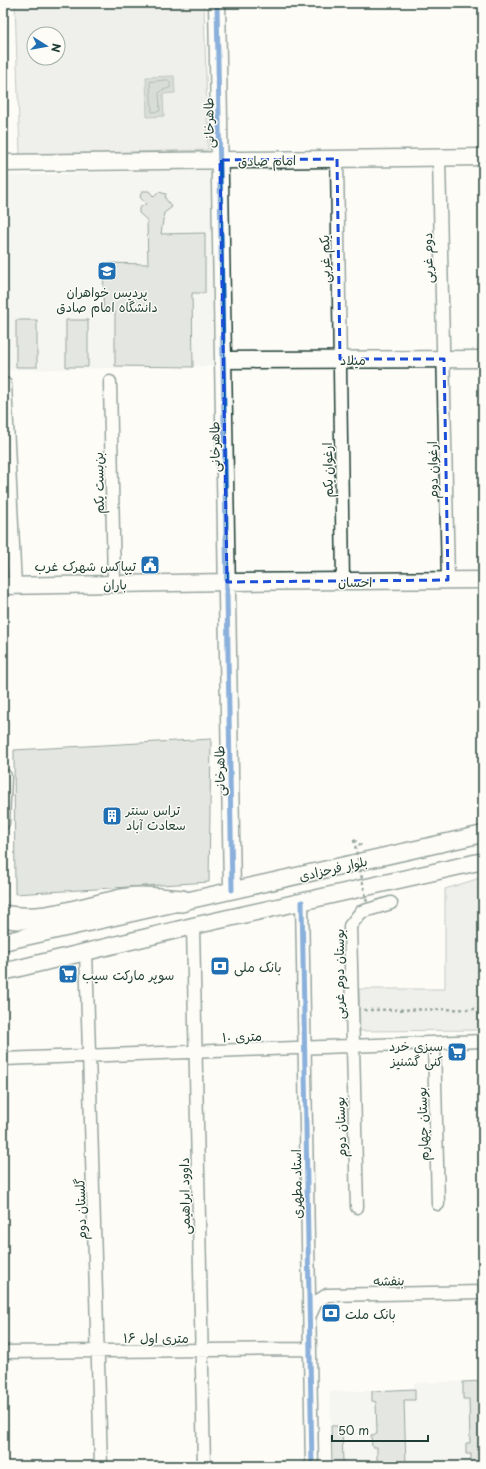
<svg xmlns="http://www.w3.org/2000/svg" width="486" height="1469" viewBox="0 0 486 1469" font-family="'Playpen Sans','Playpen Sans Arabic',sans-serif">
<rect width="100%" height="100%" fill="#fdfcf7"/>
<filter id="ink" filterUnits="userSpaceOnUse"><feTurbulence type="fractalNoise" baseFrequency=".025" numOctaves="2"/><feDisplacementMap in="SourceGraphic" scale="8" xChannelSelector="R" yChannelSelector="G"/><feConvolveMatrix kernelMatrix="1 2 1 2 8 2 1 2 1" color-interpolation-filters="sRGB"/></filter>
<g filter="url(#ink)">
<path fill="#eceee9" d="M 211,169 L 213,366 L 3,370 L 3,176 Z
M 483,1381 L 483,1466 L 332,1466 L 330,1392 L 414,1389 L 414,1383 Z"/>
<path fill="#dde0db" stroke="#7e8e88" fill-rule="evenodd" d="M 15,3 L 204,3 L 208,150 L 20,155 ZM 34,34 L 58,34 L 58,58 L 34,58 Z
M 483,877 L 483,1030 L 360,1031 L 359,989 L 445,989 L 445,889 Z"/>
<path fill="#aeb8b1" stroke="#75877f" d="M 174,76 L 175,93 L 163,94 L 164,116 L 147,117 L 146,77 Z"/>
<g fill="none" stroke-linecap="round" stroke-linejoin="round">
<path stroke="#586e66" stroke-width="1" d="M 168,80 L 170,82 L 170,88 L 162,90 L 159,93 L 160,111 L 152,112 L 150,82 Z"/>
</g>
<path fill="#c6cdc7" stroke="#1f3d34" d="M 142,191 L 149,191 L 154,197 L 159,192 L 166,194 L 165,198 L 172,207 L 164,213 L 161,234 L 205,233 L 205,293 L 192,293 L 193,367 L 115,366 L 115,312 L 103,312 L 104,263 L 148,264 L 147,220 L 139,213 L 139,208 L 146,204 L 140,197 Z
M 16,320 L 37,320 L 37,367 L 16,367 Z
M 66,320 L 88,320 L 88,367 L 66,367 Z
M 211,739 L 209,882 L 15,894 L 14,750 Z
M 483,1381 L 483,1466 L 471,1466 L 471,1454 L 466,1454 L 466,1443 L 470,1443 L 469,1399 L 463,1399 L 463,1382 Z
M 415,1389 L 415,1400 L 404,1400 L 406,1466 L 377,1466 L 377,1447 L 372,1447 L 371,1435 L 377,1434 L 376,1402 L 372,1401 L 372,1391 Z
M 331,1426 L 342,1426 L 343,1466 L 332,1466 Z"/>
<g fill="none" stroke-linecap="round" stroke-linejoin="round">
<defs>
<path id="street" d="M 439,157 L 448,580
M 337,159 L 343,581
M 110,382 L 114,584
M 5,384 L 15,586
M 3,823 L 5,776
M 302,902 L 312,1466
M 193,926 L 204,1466
M 86,950 L 101,1466
M 434,1043 L 438,1204
M 3,1059 L 483,1041
M 357,1207 L 350,926 L 361,912 L 391,903
M 310,1315 L 316,1302 L 327,1295 L 483,1292
M 3,1352 L 310,1349"/>
<path id="secondary" d="M 217,3 L 232,890
M 3,163 L 483,157
M 223,360 L 483,359
M 3,586 L 227,582 L 483,580
M 3,942 L 483,834
M 3,972 L 193,926 L 483,861"/>
<path id="highway" d="M 3,916 C 44,925 87,906 127,899 C 144,896 165,900 182,901"/>
</defs>
<use href="#street" stroke="#1f3d34" stroke-width="15"/>
<use href="#secondary" stroke="#1f3d34" stroke-width="19"/>
<use href="#highway" stroke="#1f3d34" stroke-width="24"/>
<path stroke="#1f3d34" stroke-width="2.5" stroke-dasharray="3 3" stroke-linecap="butt" d="M 354,840 L 363,847
M 364,1010 L 483,1009"/>
<use href="#street" stroke="#fdfcf7" stroke-width="12"/>
<use href="#secondary" stroke="#fdfcf7" stroke-width="16"/>
<use href="#highway" stroke="#fdfcf7" stroke-width="21"/>
<path stroke="#1f3d34" stroke-width="2.5" stroke-dasharray="3 3" stroke-linecap="butt" d="M 354,840 L 367,903"/>
<defs>
<path id="cycleway" d="M 217,3 L 232,890
M 302,902 L 312,1466"/>
</defs>
<use href="#cycleway" stroke="#fdfcf7" stroke-width="8"/>
<use href="#cycleway" stroke="#0057b8" stroke-width="5"/>
</g>
</g>
<path d="M0 0H486V1469H0ZM 337,159 L 340,359 L 444,359 L 448,580 L 227,582 L 220,160 Z" fill="#fdfcf7" fill-opacity=".55" fill-rule="evenodd"/>
<path fill="none" stroke="#1d4ed8" stroke-width="3" stroke-dasharray="8 5" stroke-linejoin="round" d="M 337,159 L 340,359 L 444,359 L 448,580 L 227,582 L 220,160 Z"/>
<defs>
<symbol id="university-square" viewBox="-11 -11 22 22"><rect x="-9" y="-9" width="18" height="18" rx="4" fill="#1f6fb2" stroke="#fdfcf7"/><path d="M0-5L7-2L0 1L-7-2ZM-4 1L0 2.5L4 1V4Q0 6-4 4Z" fill="#fff"/></symbol>
<symbol id="civic-square" viewBox="-11 -11 22 22"><rect x="-9" y="-9" width="18" height="18" rx="4" fill="#1f6fb2" stroke="#fdfcf7"/><path d="M-.6-6.5H3V-4.5H.6V-3L4-1V1h2V6H-6V1h2V-1L-.6-3ZM-1.2 2.5V6h2.4V2.5Z" fill="#fff"/></symbol>
<symbol id="building-square" viewBox="-11 -11 22 22"><rect x="-9" y="-9" width="18" height="18" rx="4" fill="#1f6fb2" stroke="#fdfcf7"/><path d="M-4-6H4V6H1V3H-1V6H-4ZM-2.5-4.3h1.7v1.8h-1.7ZM.8-4.3h1.7v1.8H.8ZM-2.5-1h1.7V.8h-1.7ZM.8-1h1.7V.8H.8Z" fill="#fff"/></symbol>
<symbol id="bank-square" viewBox="-11 -11 22 22"><rect x="-9" y="-9" width="18" height="18" rx="4" fill="#1f6fb2" stroke="#fdfcf7"/><path d="M-6-4H6V4H-6ZM0-2.3a2.3 2.3 0 1 0 0 4.6a2.3 2.3 0 1 0 0-4.6Z" fill="#fff"/></symbol>
<symbol id="supermarket-square" viewBox="-11 -11 22 22"><rect x="-9" y="-9" width="18" height="18" rx="4" fill="#1f6fb2" stroke="#fdfcf7"/><path d="M-6-5.5h2.5l.6 2H6L4.5 2H-2.5L-4.4-4H-6ZM-1.5 3.2a1.3 1.3 0 1 0 .1 0ZM3 3.2a1.3 1.3 0 1 0 .1 0Z" fill="#fff"/></symbol>
</defs>
<g fill-rule="evenodd">
<use href="#university-square" x="96" y="260" width="22" height="22"/>
<use href="#civic-square" x="139" y="554" width="22" height="22"/>
<use href="#building-square" x="101" y="805" width="22" height="22"/>
<use href="#bank-square" x="209" y="955" width="22" height="22"/>
<use href="#supermarket-square" x="57" y="963" width="22" height="22"/>
<use href="#supermarket-square" x="446" y="1041" width="22" height="22"/>
<use href="#bank-square" x="320" y="1302" width="22" height="22"/>
</g>
<g text-anchor="middle" dominant-baseline="central" stroke-width="3" stroke-linejoin="round" paint-order="stroke">
<g font-size="13" fill="#1f3d34" stroke="#fdfcf7">
<text transform="translate(208 123) rotate(-91)">طاهرخانی</text>
<text transform="translate(267 160) rotate(-1)">امام صادق</text>
<text transform="translate(427 258) rotate(-91)">دوم غربی</text>
<text transform="translate(324 259) rotate(-91)">یکم غربی</text>
<text x="353" y="359">میلاد</text>
<text transform="translate(214 447) rotate(-91)">طاهرخانی</text>
<text transform="translate(327 470) rotate(-91)">ارغوان یکم</text>
<text transform="translate(432 470) rotate(-91)">ارغوان دوم</text>
<text transform="translate(98 483) rotate(-91)">بن‌بست یکم</text>
<text x="355" y="581">احسان</text>
<text transform="translate(115 584) rotate(-1)">باران</text>
<text transform="translate(219 771) rotate(-91)">طاهرخانی</text>
<text transform="translate(333 868) rotate(-13)">بلوار فرحزادی</text>
<text transform="translate(338 974) rotate(-90)">بوستان دوم غربی</text>
<text transform="translate(242 1036) rotate(-2)">۱۰ متری</text>
<text transform="translate(422 1124) rotate(-92)">بوستان چهارم</text>
<text transform="translate(340 1127) rotate(-92)">بوستان دوم</text>
<text transform="translate(296 1184) rotate(-91)">استاد مطهری</text>
<text transform="translate(184 1196) rotate(-91)">داوود ابراهیمی</text>
<text transform="translate(80 1209) rotate(-92)">گلستان دوم</text>
<text transform="translate(389 1280) rotate(-1)">بنفشه</text>
<text x="156" y="1337">۱۶ متری اول</text>
</g>
<g font-size="13" fill="#1f3d34" stroke="#fdfcf7" text-anchor="start">
<text x="107" y="291" text-anchor="middle">پردیس خواهران<tspan x="107" dy="15">دانشگاه امام صادق</tspan></text>
<text x="136" y="565" text-anchor="end">تیپاکس شهرک غرب</text>
<text x="126" y="809">تراس سنتر<tspan x="126" dy="15">سعادت آباد</tspan></text>
<text x="234" y="966">بانک ملی</text>
<text x="82" y="974">سوپر مارکت سیب</text>
<text x="443" y="1045" text-anchor="end">سبزی خرد<tspan x="443" dy="15">کنی گشنیز</tspan></text>
<text x="345" y="1313">بانک ملت</text>
</g>
</g>
<rect width="486" height="1469" fill="none" stroke="#fdfcf7" stroke-width="16"/>
<rect x="8" y="8" width="470" height="1453" fill="none" stroke="#1f3d34" stroke-width="1.5" filter="url(#ink)"/>
<g transform="translate(46 46) rotate(101)"><circle r="19" fill="#fdfcf7" stroke="#a4b0a9"/>
<path d="M0-3L7 15L0 10L-7 15Z" fill="#1f6fb2"/>
<text y="-6" font-size="11" font-weight="bold" text-anchor="middle" fill="#1f3d34">N</text>
</g>
<path d="M332 1435v6h96v-6" fill="none" stroke="#1f3d34" stroke-width="2"/>
<text x="338" y="1435" font-size="12" fill="#1f3d34" stroke="#fdfcf7" stroke-width="3" paint-order="stroke">50 m</text>
</svg>
